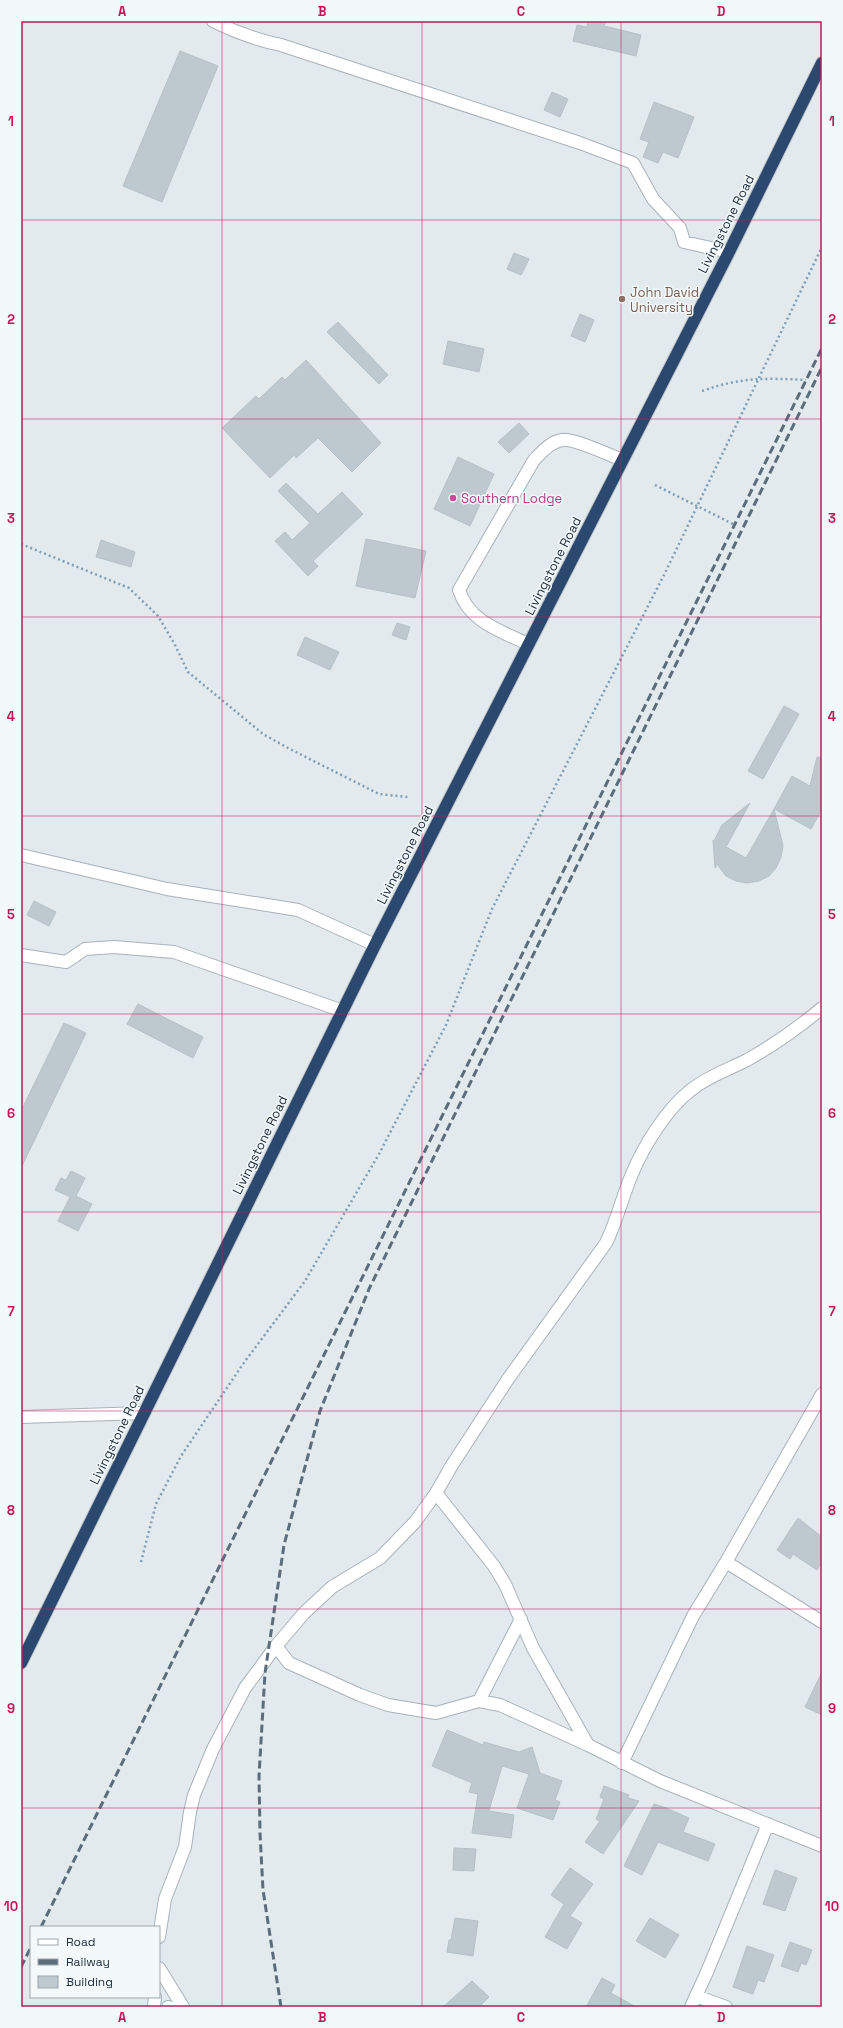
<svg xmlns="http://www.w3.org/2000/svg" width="843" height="2028" viewBox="0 0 843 2028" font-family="'Space Grotesk',sans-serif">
<rect width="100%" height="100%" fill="#e2eaed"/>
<path fill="#bdc9ce" stroke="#b4c1c7" d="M 588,21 L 606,21 L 604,26 L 641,35 L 636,56 L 573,41 L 577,25 L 587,27 Z
M 180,51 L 218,66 L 162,202 L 123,186 Z
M 552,92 L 568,99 L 560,117 L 544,110 Z
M 654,102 L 694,117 L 678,158 L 663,152 L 658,163 L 643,157 L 649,142 L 640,139 Z
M 514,253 L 529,259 L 521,275 L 507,269 Z
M 580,314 L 594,320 L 585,342 L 571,336 Z
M 338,322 L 388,375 L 379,384 L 327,332 Z
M 448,341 L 484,349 L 479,372 L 443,364 Z
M 306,360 L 381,443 L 352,472 L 318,438 L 296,458 L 294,455 L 270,478 L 222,428 L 256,396 L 259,399 L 282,377 L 285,380 Z
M 519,423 L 529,434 L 509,453 L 498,442 Z
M 458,457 L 494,474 L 470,526 L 434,509 Z
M 286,483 L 318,514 L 342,492 L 363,514 L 313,561 L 318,566 L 308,576 L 275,541 L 285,532 L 292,540 L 310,523 L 278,491 Z
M 366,539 L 426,551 L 415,598 L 356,586 Z
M 101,540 L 135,552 L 131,567 L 96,557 Z
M 397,623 L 410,627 L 406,640 L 392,635 Z
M 305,637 L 339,652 L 330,670 L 297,655 Z
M 784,706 L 799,714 L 763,779 L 748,771 Z
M 817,757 L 822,758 L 822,809 L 811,829 L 774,809 L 792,776 L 810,786 Z
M 750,803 L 726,847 L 746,858 L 774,809 L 783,846 L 781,857 L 776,868 L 769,876 L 759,881 L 747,883 L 736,881 L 726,876 L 717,864 L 715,868 L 713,840 L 714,841 L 722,825 Z
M 34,901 L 56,912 L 49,926 L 27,915 Z
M 138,1004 L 203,1037 L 193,1058 L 127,1024 Z
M 64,1023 L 86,1033 L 21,1168 L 21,1111 Z
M 71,1171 L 85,1178 L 76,1196 L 92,1204 L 78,1231 L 58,1221 L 70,1197 L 55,1190 L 61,1178 L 66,1180 Z
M 798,1518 L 822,1537 L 822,1562 L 817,1570 L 793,1554 L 790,1559 L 777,1550 Z
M 822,1672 L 822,1715 L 805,1707 Z
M 447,1730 L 483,1745 L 484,1742 L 519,1752 L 532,1747 L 540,1773 L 562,1781 L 555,1800 L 560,1802 L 553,1820 L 517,1808 L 529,1774 L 502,1766 L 489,1811 L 514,1815 L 511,1838 L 472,1833 L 478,1794 L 469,1792 L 472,1783 L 432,1766 Z
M 604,1786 L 629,1795 L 628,1798 L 639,1801 L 603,1854 L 585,1842 L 600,1821 L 596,1819 L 604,1799 L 600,1797 Z
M 654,1804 L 666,1808 L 689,1818 L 683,1832 L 715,1844 L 708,1861 L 658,1842 L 642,1875 L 624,1866 Z
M 454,1848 L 476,1849 L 474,1871 L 453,1870 Z
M 570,1868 L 593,1884 L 570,1916 L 582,1923 L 567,1949 L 545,1937 L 564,1904 L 551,1895 Z
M 775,1870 L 797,1878 L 785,1911 L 763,1904 Z
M 455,1918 L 478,1921 L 473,1956 L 447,1952 L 449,1940 L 451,1940 Z
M 650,1918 L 679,1935 L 665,1958 L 636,1941 Z
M 790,1942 L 812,1950 L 806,1965 L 801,1963 L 798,1972 L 781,1966 Z
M 747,1946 L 774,1955 L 764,1982 L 758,1980 L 753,1994 L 733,1987 Z
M 602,1978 L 615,1985 L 611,1993 L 636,2007 L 586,2007 Z
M 472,1981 L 489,1997 L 479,2007 L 443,2007 Z"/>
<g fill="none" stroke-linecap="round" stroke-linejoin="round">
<defs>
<path id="minor" d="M 213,21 C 235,32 257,40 281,45 L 580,143 L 633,163 L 653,199 L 680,228 L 684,242 L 729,252
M 528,644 C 501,631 469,622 459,590 L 534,460 C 542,452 550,442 562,440 C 573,438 610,455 622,460
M 21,855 L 167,889 L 298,910 L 375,945
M 21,955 L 66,962 L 85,949 L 114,947 L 174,952 L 343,1011
M 822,1394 L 726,1562 L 822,1622
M 21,1417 L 143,1413
M 436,1493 L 494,1566 L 505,1584 L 533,1648 L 588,1745 L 660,1781 L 822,1846
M 276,1646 L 289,1663 L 360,1695 L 388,1705 L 436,1713 L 479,1701 L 500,1705 L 588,1745
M 479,1701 L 521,1619
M 622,1763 L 693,1616 L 726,1562
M 159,1937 L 165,1899 L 185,1847 L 190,1812 L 194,1795 L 213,1749 L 245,1688 L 276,1646 L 304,1613 L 332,1587 L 380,1558 L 415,1522 L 436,1493 L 452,1465 L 508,1379 L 606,1243 C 617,1221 622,1197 632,1174 C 643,1147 667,1108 691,1090 C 708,1076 728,1070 747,1060 C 774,1045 798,1028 822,1008
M 159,1968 L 183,2007
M 696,1996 L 726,2007
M 154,2007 L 155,1997
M 168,2007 L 169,2007
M 691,2007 L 707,1972 L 768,1824"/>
<path id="highway" d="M 21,1663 L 375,945 L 729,252 L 822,63"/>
</defs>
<use href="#minor" stroke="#a8b2b9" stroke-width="14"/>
<use href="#highway" stroke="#c1c5ca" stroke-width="14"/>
<path stroke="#819db3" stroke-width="2.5" stroke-dasharray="2 3" stroke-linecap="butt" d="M 702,391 C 742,377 765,378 806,380
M 655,485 L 735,525
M 21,544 L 129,588 L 158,616 L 174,643 L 188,672 L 263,734 L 286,747 L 379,794 L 408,797
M 141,1562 L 156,1504 L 181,1456 L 243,1364 L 305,1281 L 379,1154 L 446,1025 L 492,909 L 665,573 L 822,247"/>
<use href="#minor" stroke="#fff" stroke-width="12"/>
<use href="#highway" stroke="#2b496e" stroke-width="12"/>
<path stroke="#5c6c7b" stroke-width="3" stroke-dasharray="8 4" stroke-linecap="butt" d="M 41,1927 L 822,348
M 21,1967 L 31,1947
M 281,2007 L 263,1890 L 260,1833 L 259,1776 L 265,1673 L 284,1545 L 320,1411 L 369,1289 L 822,367"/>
</g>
<path fill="none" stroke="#c2185b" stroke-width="1" stroke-opacity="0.55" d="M 222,21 L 222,2007M 422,21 L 422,2007M 621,21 L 621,2007M 21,220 L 822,220M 21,419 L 822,419M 21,617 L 822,617M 21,816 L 822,816M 21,1014 L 822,1014M 21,1212 L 822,1212M 21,1411 L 822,1411M 21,1609 L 822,1609M 21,1808 L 822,1808"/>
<circle fill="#8d6e63" stroke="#f3f8f9" stroke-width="1.5" cx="622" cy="299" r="4"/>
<circle fill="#d1479c" stroke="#f3f8f9" stroke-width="1.5" cx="453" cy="498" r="4"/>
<g text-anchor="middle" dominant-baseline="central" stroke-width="3" stroke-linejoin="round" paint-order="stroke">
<g font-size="13" fill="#213140" stroke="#f3f8f9">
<text transform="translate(726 224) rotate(-63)">Livingstone Road</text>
<text transform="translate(553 566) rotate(-63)">Livingstone Road</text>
<text transform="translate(405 855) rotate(-63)">Livingstone Road</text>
<text transform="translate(260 1145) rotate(-64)">Livingstone Road</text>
<text transform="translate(117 1435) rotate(-64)">Livingstone Road</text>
</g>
<g font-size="13" fill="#785e54" stroke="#f3f8f9" text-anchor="start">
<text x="630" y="292">John David<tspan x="630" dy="15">University</tspan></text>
</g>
<g font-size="13" fill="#b23c85" stroke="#f3f8f9" text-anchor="start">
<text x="461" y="498">Southern Lodge</text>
</g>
</g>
<rect width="843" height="2028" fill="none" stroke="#f3f8f9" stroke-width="44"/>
<rect x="30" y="1926" width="130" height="72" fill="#f3f8f9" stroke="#9fa8af"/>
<rect x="38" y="1939" width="20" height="6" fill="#ffffff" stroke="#9fa8af"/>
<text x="66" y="1946" font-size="12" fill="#213140">Road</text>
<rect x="38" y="1959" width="20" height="6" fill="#5c6c7b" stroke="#9fa8af"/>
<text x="66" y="1966" font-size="12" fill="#213140">Railway</text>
<rect x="38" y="1976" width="20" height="12" fill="#bdc9ce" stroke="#9fa8af"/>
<text x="66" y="1986" font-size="12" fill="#213140">Building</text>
<rect x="22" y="22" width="799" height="1984" fill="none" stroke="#c2185b" stroke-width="1.5"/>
<g font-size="13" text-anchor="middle" font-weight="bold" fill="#c2185b">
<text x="122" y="16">A</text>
<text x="322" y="16">B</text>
<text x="521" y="16">C</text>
<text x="721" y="16">D</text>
<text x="11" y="126">1</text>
<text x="832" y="126">1</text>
<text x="11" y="324">2</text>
<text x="832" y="324">2</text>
<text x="11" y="523">3</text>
<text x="832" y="523">3</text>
<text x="11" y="721">4</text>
<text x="832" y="721">4</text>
<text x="11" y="919">5</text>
<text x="832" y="919">5</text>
<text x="11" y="1118">6</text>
<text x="832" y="1118">6</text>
<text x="11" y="1316">7</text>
<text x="832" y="1316">7</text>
<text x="11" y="1515">8</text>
<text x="832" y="1515">8</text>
<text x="11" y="1713">9</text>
<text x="832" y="1713">9</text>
<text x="11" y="1911">10</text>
<text x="832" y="1911">10</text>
<text x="122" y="2022">A</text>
<text x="322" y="2022">B</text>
<text x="521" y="2022">C</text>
<text x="721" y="2022">D</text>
</g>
</svg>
